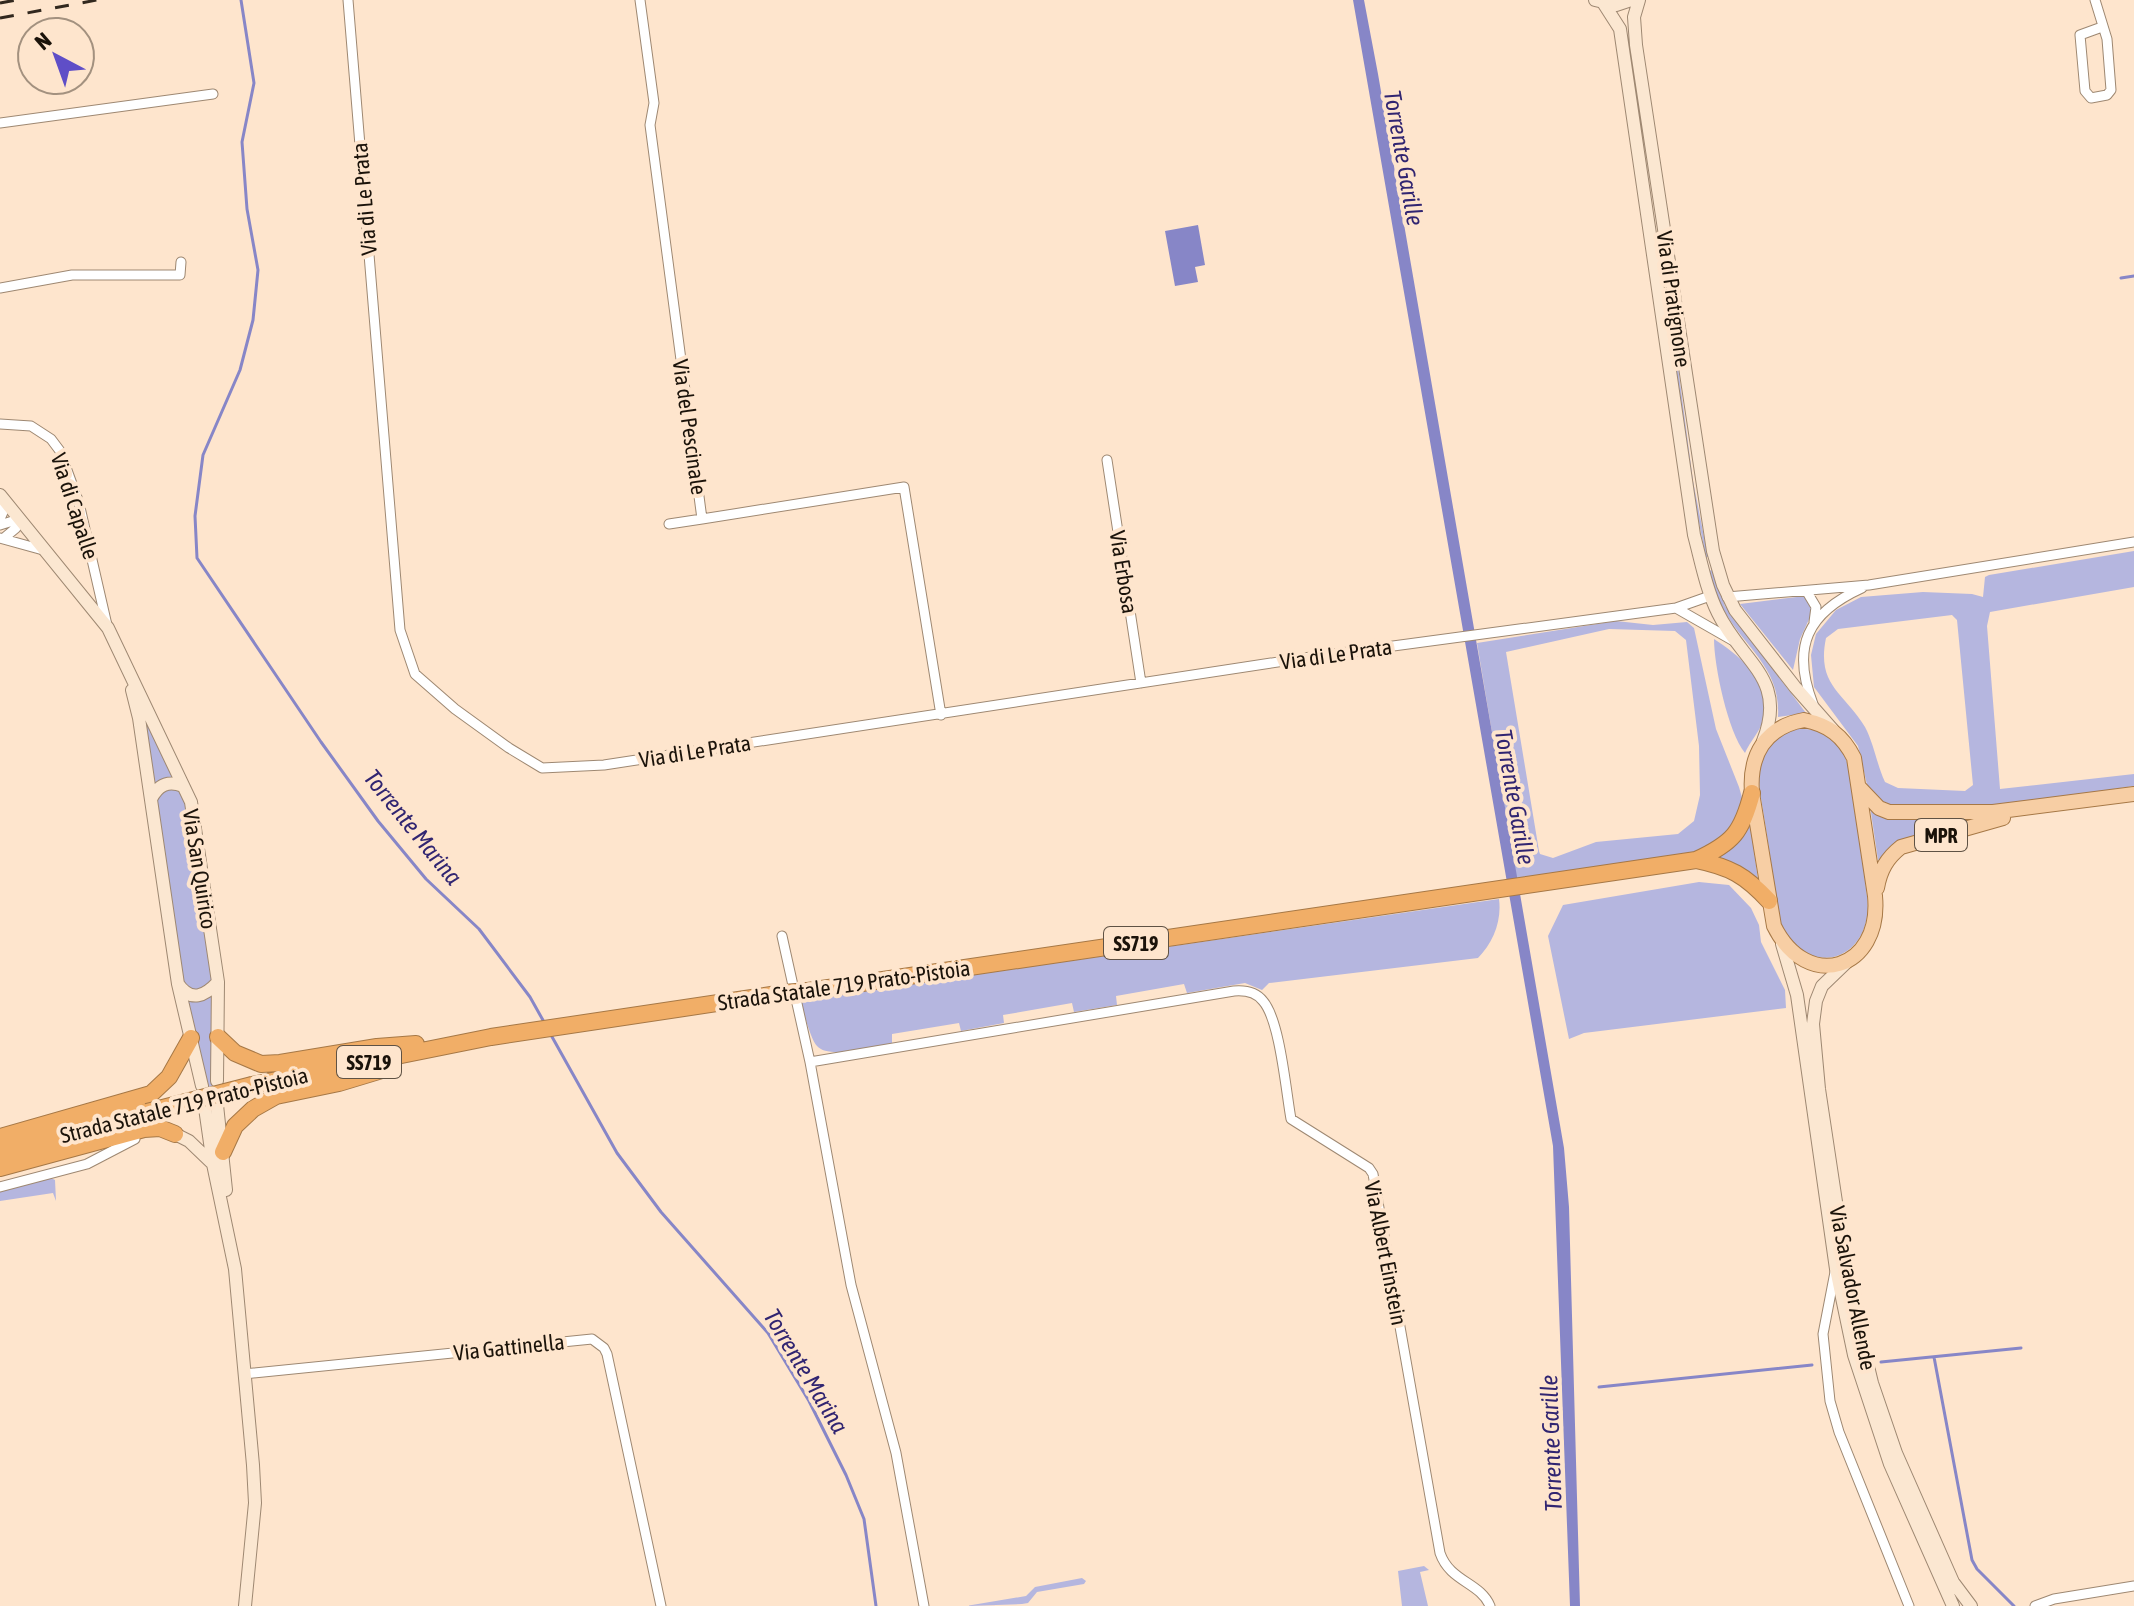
<svg xmlns="http://www.w3.org/2000/svg" width="2134" height="1606" viewBox="0 0 2134 1606" font-family="'Asap Condensed',sans-serif">
<rect width="100%" height="100%" fill="#fee5cd"/>
<path fill="#b5b6df" fill-rule="evenodd" d="M 1668,291 L 1693,481 L 1708,557 L 1706,557 L 1692,489 L 1665,292 Z
M 2134,551 L 2134,587 L 1990,612 L 1987,626 L 2000,789 L 2134,774 L 2134,786 L 2001,806 L 1885,806 L 1868,789 L 1858,746 L 1814,687 L 1811,655 L 1816,634 L 1836,610 L 1861,597 L 1923,592 L 1972,594 L 1983,597 L 1985,577 L 1989,575 ZM 1952,615 L 1957,620 L 1973,785 L 1965,791 L 1898,788 L 1885,782 C 1877,765 1874,744 1865,727 C 1845,693 1816,686 1826,638 L 1838,629 Z
M 1712,570 L 1725,606 L 1806,713 L 1778,717 C 1781,669 1747,650 1725,612 C 1717,600 1714,585 1709,571 Z
M 1805,596 L 1812,606 L 1811,615 L 1800,639 L 1793,670 L 1740,604 Z
M 1616,621 L 1653,625 L 1687,622 L 1694,628 L 1716,729 L 1739,787 L 1743,801 L 1740,814 L 1728,835 L 1699,852 L 1517,881 L 1477,643 ZM 1609,629 L 1675,631 L 1686,640 L 1699,746 L 1700,795 L 1694,821 L 1678,834 L 1596,842 L 1553,858 L 1540,854 L 1539,851 L 1506,652 Z
M 1714,639 C 1741,656 1773,684 1763,720 C 1760,732 1750,741 1745,753 C 1728,732 1714,666 1714,639 Z
M 146,717 L 177,780 L 153,787 L 144,720 Z
M 1798,729 C 1815,728 1831,733 1841,748 C 1855,769 1863,865 1867,896 C 1875,958 1811,982 1782,927 C 1776,915 1776,897 1774,884 C 1770,854 1765,823 1760,792 C 1756,763 1766,736 1798,729 Z
M 179,789 L 186,797 L 212,981 L 202,991 L 184,987 L 156,798 L 163,790 Z
M 1870,806 L 1995,815 L 1878,860 Z
M 1750,823 L 1758,879 L 1715,857 Z
M 1699,882 L 1729,885 L 1751,908 L 1759,925 L 1761,942 L 1785,990 L 1786,1008 L 1584,1033 L 1569,1039 L 1548,936 L 1563,905 Z
M 1499,899 C 1502,921 1493,943 1478,958 L 1269,983 L 1262,990 L 1245,983 L 1187,993 L 1184,984 L 1116,996 L 1117,1005 L 1074,1012 L 1072,1003 L 1003,1015 L 1004,1023 L 961,1031 L 959,1023 L 892,1034 L 892,1043 C 875,1046 829,1060 817,1046 C 811,1040 804,1013 801,1004 L 802,1000 L 807,999 Z
M 214,992 L 214,1110 L 211,1110 L 184,996 Z
M 51,1178 L 55,1180 L 56,1201 L 53,1193 L 0,1201 L 0,1192 Z
M 1424,1566 L 1429,1570 L 1420,1572 L 1428,1606 L 1402,1606 L 1398,1571 Z
M 1082,1578 L 1086,1581 L 1084,1584 L 1037,1592 L 1028,1603 L 1022,1604 L 966,1606 L 1026,1596 L 1035,1587 Z"/>
<path fill="#8786c7" d="M 1353,0 L 1364,0 L 1378,74 L 1564,1148 L 1569,1207 L 1580,1606 L 1570,1606 L 1553,1146 Z
M 1198,225 L 1205,265 L 1195,267 L 1198,282 L 1175,286 L 1165,231 Z"/>
<g fill="none" stroke-linecap="round" stroke-linejoin="round">
<path stroke="#8786c7" stroke-width="3" d="M 241,0 L 254,83 L 242,142 L 247,209 L 258,270 L 253,320 L 240,370 L 203,455 L 195,516 L 197,558 L 321,742 L 378,821 L 426,879 L 479,929 L 530,997 L 544,1022
M 2121,278 L 2134,276
M 551,1035 L 617,1153 L 661,1212 L 768,1333 L 809,1401 L 846,1475 L 864,1519 L 876,1606
M 1934,1357 L 1972,1560 L 1977,1569 L 2014,1606
M 1881,1362 L 2021,1348
M 1599,1387 L 1812,1365"/>
<defs>
<path id="street" d="M 348,0 L 400,630 L 415,674 L 455,709 L 509,748 L 542,768 L 604,765 L 1304,658 L 1676,608 L 1710,596
M 640,0 L 654,103 L 650,125 L 702,519 L 904,487 L 941,715
M 2095,0 L 2107,39 L 2111,90 L 2107,95 L 2091,98 L 2085,91 L 2080,35 L 2102,27
M 0,123 L 213,94
M 0,288 L 72,275 L 180,275 L 181,262
M 0,424 L 31,426 L 51,439 L 60,451 L 79,503 L 107,625
M 1107,460 L 1141,683
M 0,519 L 4,510 L 3,499
M 669,524 L 702,519
M 0,525 L 19,519
M 0,538 L 43,550
M 4,538 L 16,528 L 19,519
M 1807,592 L 1816,607 L 1814,622
M 1727,597 L 1869,585 L 2134,542
M 1676,608 L 1732,640
M 1813,704 C 1791,647 1807,613 1862,588
M 782,936 L 810,1062 L 851,1285 L 896,1453 L 924,1606
M 810,1062 L 1234,991 C 1246,990 1256,992 1263,1001 C 1280,1020 1286,1092 1291,1119 L 1369,1168 L 1373,1174 L 1440,1553 C 1450,1582 1480,1582 1490,1606
M 0,1187 L 87,1164 L 135,1139
M 1835,1272 L 1823,1334 L 1830,1401 L 1839,1432 L 1909,1606
M 244,1374 L 592,1339 L 604,1348 L 607,1354 L 661,1606
M 2035,1606 L 2054,1599 L 2134,1586"/>
<path id="secondary" d="M 1595,0 L 1616,5 L 1631,0
M 1639,0 L 1634,17 L 1636,45 L 1713,551 L 1723,585 L 1735,610 L 1795,687 L 1833,730
M 1604,4 L 1620,29 L 1694,535 C 1701,561 1706,589 1718,613 C 1742,663 1788,678 1763,741
M 0,495 L 108,628 L 191,802 L 218,982 L 217,1081
M 132,690 L 139,718 L 178,984 L 202,1086
M 151,799 C 158,785 168,780 183,786
M 1782,944 L 1797,995 L 1836,1269 L 1854,1355 L 1890,1464 L 1953,1606
M 1848,961 L 1822,986 L 1816,1001 L 1813,1024 L 1819,1089 L 1849,1288 L 1872,1383 L 1896,1453 L 1953,1582 L 1971,1606
M 178,984 C 191,1003 205,996 218,982
M 217,1105 L 226,1190
M 205,1108 L 213,1164 L 235,1269 L 253,1465 L 255,1503 L 245,1606
M 175,1134 L 189,1141 L 213,1164"/>
<path id="primary" d="M 1804,720 C 1829,725 1843,736 1854,758 L 1875,896 C 1882,970 1807,993 1774,926 L 1752,793 C 1749,755 1765,727 1804,720 Z
M 1859,787 L 1879,808 L 1889,812 L 1993,812 L 2134,794
M 1877,888 C 1880,870 1887,858 1901,847 L 2003,818"/>
<path id="highway" d="M 1696,860 C 1730,867 1745,875 1769,901
M 808,991 L 1696,860 C 1733,843 1742,832 1752,793
M 218,1037 L 235,1053 L 261,1064 L 280,1063 L 377,1047 L 416,1044
M 252,1085 L 491,1037 L 784,993
M 0,1137 L 151,1094 L 169,1077 L 191,1038
M 0,1152 L 147,1112
M 223,1152 L 235,1126 L 253,1109 L 276,1096 L 339,1083 L 392,1067
M 0,1168 L 144,1129 L 160,1128 L 175,1134"/>
</defs>
<use href="#street" stroke="#9e8872" stroke-width="11"/>
<use href="#secondary" stroke="#9e8872" stroke-width="14"/>
<use href="#primary" stroke="#a67846" stroke-width="16"/>
<use href="#highway" stroke="#a67846" stroke-width="18"/>
<use href="#street" stroke="#fff" stroke-width="9"/>
<use href="#secondary" stroke="#fbe7d1" stroke-width="12"/>
<use href="#primary" stroke="#f7cea4" stroke-width="14"/>
<use href="#highway" stroke="#f1ae67" stroke-width="16"/>
<path stroke="#32281e" stroke-width="3" stroke-dasharray="14 14" stroke-linecap="butt" d="M 0,3 L 16,0
M 0,18 L 97,0"/>
<defs>
<path id="highway-bridge" d="M 784,993 L 808,991
M 147,1112 L 252,1085"/>
</defs>
<use href="#highway-bridge" stroke="#a67846" stroke-width="18" stroke-linecap="butt"/>
<use href="#highway-bridge" stroke="#f1ae67" stroke-width="16"/>
</g>
<g text-anchor="middle" dominant-baseline="central" stroke-width="8" stroke-linejoin="round" paint-order="stroke">
<g fill="#fee5cd" stroke="#5f5244" stroke-width="2">
<rect x="1915" y="819" width="52" height="32" rx="6"/>
<rect x="1104" y="927" width="64" height="32" rx="6"/>
<rect x="337" y="1046" width="64" height="32" rx="6"/>
</g>
<g font-size="20" font-weight="bold" fill="#1b130a">
<text x="1941" y="835">MPR</text>
<text x="1136" y="943">SS719</text>
<text x="369" y="1062">SS719</text>
</g>
<g font-size="22" fill="#1b130a" stroke="#fee5cd">
<text transform="translate(364 199) rotate(-95)">Via di Le Prata</text>
<text transform="translate(1674 299) rotate(82)">Via di Pratignone</text>
<text transform="translate(690 427) rotate(82)">Via del Pescinale</text>
<text transform="translate(75 506) rotate(72)">Via di Capalle</text>
<text transform="translate(1124 572) rotate(81)">Via Erbosa</text>
<text transform="translate(1336 654) rotate(-8)">Via di Le Prata</text>
<text transform="translate(695 751) rotate(-9)">Via di Le Prata</text>
<text transform="translate(200 869) rotate(81)">Via San Quirico</text>
<text transform="translate(844 985) rotate(-8)">Strada Statale 719 Prato-Pistoia</text>
<text transform="translate(184 1105) rotate(-14)">Strada Statale 719 Prato-Pistoia</text>
<text transform="translate(1386 1253) rotate(79)">Via Albert Einstein</text>
<text transform="translate(1853 1288) rotate(79)">Via Salvador Allende</text>
<text transform="translate(509 1347) rotate(-6)">Via Gattinella</text>
</g>
<g font-size="24" font-style="italic" fill="#312571" stroke="#fee5cd">
<text transform="translate(1404 158) rotate(80)">Torrente Garille</text>
<text transform="translate(1515 797) rotate(80)">Torrente Garille</text>
<text transform="translate(413 827) rotate(51)">Torrente Marina</text>
<text transform="translate(806 1371) rotate(59)">Torrente Marina</text>
<text transform="translate(1551 1443) rotate(-92)">Torrente Garille</text>
</g>
</g>
<g transform="translate(56 56) rotate(319)"><circle r="38" fill="#fee5cd" stroke="#a3917f" stroke-width="2"/>
<path d="M0-6L14 30L0 20L-14 30Z" fill="#5f4ec7"/>
<text y="-12" font-size="22" font-weight="bold" text-anchor="middle" fill="#1b130a">N</text>
</g>
</svg>
